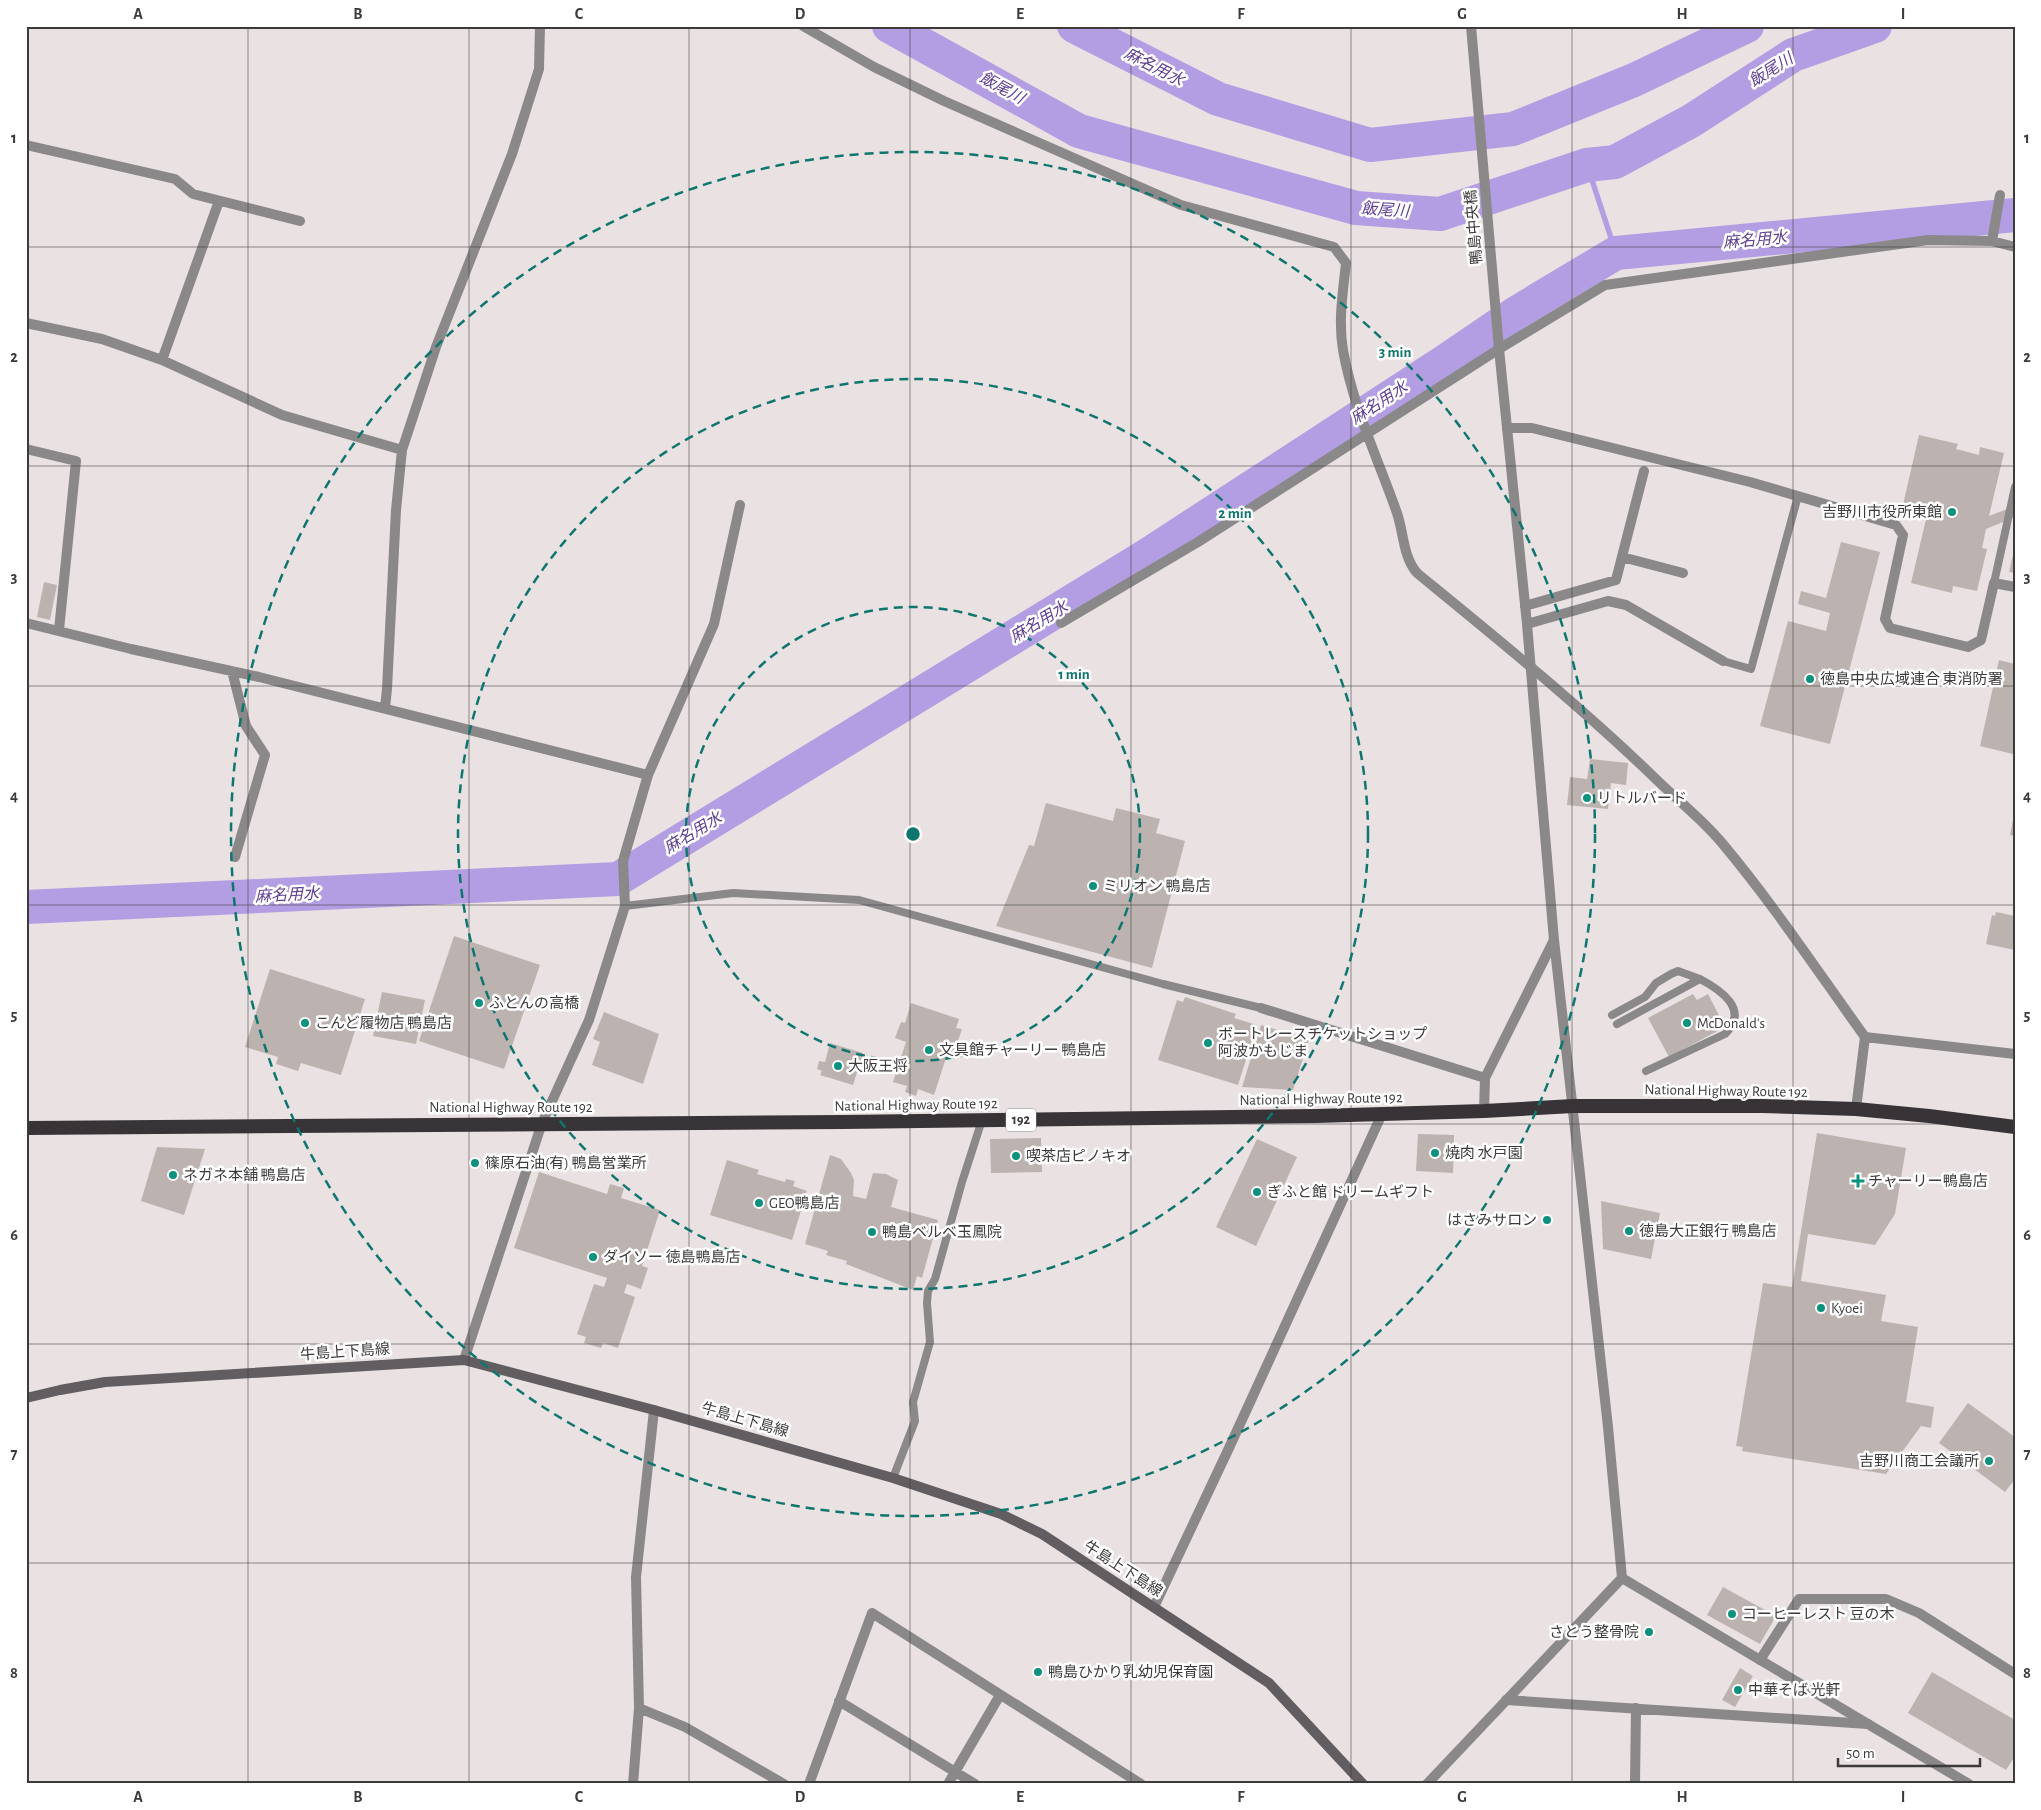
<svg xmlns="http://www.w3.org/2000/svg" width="2041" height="1810" viewBox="0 0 2041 1810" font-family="'Alegreya Sans','Noto Sans JP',sans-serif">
<rect width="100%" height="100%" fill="#eae1e2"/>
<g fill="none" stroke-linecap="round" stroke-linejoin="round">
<path stroke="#b39de3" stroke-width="5.5" d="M 1587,165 L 1616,253"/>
<path stroke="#b39de3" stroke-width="34" d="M 889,26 L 1079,131 L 1356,208 L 1440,214 L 1587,165 L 1615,162 L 1691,121 L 1793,55 L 1875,26
M 1074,26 L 1218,99 L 1370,145 L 1513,129 L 1634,80 L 1747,26
M 26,907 L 618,879 L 1146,556 L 1444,362 L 1516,313 L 1616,253 L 2015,215"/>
</g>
<path fill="#bcb3b0" d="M 1919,435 L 1958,444 L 1956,449 L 1979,455 L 1980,447 L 2004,453 L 1989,516 L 2015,506 L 2015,517 L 1986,529 L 1982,548 L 1987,549 L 1977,591 L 1953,586 L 1952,593 L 1911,583 L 1927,515 L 1902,509 Z
M 1841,542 L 1880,552 L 1830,744 L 1760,726 L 1788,621 L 1826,631 L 1830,613 L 1798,604 L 1801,591 L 1826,598 Z
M 2014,550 L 2015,550 L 2015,573 L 2009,572 Z
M 44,582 L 57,585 L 50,620 L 37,617 Z
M 1999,660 L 2015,664 L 2015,745 L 2013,754 L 1980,746 Z
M 1590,759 L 1628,763 L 1626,785 L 1611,783 L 1608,809 L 1567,805 L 1570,777 L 1587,779 Z
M 1046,803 L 1113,821 L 1116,808 L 1160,819 L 1156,833 L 1185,841 L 1152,968 L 996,926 L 1029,845 L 1034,846 Z
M 2013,820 L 2015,820 L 2015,836 L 2010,835 Z
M 1996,912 L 2015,916 L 2015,950 L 1986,944 L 1992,915 L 1995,916 Z
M 454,936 L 540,965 L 504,1069 L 419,1041 Z
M 270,969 L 365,999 L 341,1075 L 301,1063 L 298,1071 L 276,1064 L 278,1057 L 245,1047 Z
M 382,992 L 425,1000 L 416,1044 L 373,1036 Z
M 1693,994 L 1697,1000 L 1708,994 L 1725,1027 L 1669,1057 L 1648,1018 Z
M 1185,997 L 1236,1014 L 1234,1018 L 1257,1025 L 1238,1085 L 1158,1060 L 1177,1000 L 1183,1002 Z
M 911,1003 L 959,1019 L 956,1028 L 962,1029 L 952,1059 L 946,1058 L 934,1095 L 918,1089 L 916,1096 L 905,1092 L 907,1086 L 893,1082 L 906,1042 L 895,1038 L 901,1022 L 905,1023 Z
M 604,1012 L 659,1034 L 643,1084 L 592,1065 L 600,1042 L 593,1039 Z
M 1261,1025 L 1309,1039 L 1293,1090 L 1242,1087 Z
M 830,1043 L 863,1053 L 853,1085 L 820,1075 L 822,1071 L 817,1069 L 819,1061 L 825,1062 Z
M 1817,1133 L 1906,1148 L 1895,1214 L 1875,1245 L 1808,1234 L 1801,1281 L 1886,1295 L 1881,1321 L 1918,1327 L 1906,1402 L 1934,1407 L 1931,1428 L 1921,1426 L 1886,1474 L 1742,1451 L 1743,1447 L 1736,1446 L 1763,1283 L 1792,1287 Z
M 1418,1134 L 1454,1135 L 1453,1173 L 1416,1171 Z
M 1041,1138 L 1042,1172 L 991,1173 L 990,1139 Z
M 1257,1139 L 1297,1157 L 1256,1246 L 1216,1227 Z
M 157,1147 L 205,1149 L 184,1215 L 141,1201 Z
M 830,1155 L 841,1159 L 851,1173 L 854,1180 L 853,1196 L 866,1199 L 873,1173 L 886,1174 L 898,1180 L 891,1207 L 938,1220 L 922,1278 L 917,1276 L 913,1290 L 846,1264 L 847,1261 L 826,1255 L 828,1251 L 805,1244 Z
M 727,1160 L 759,1170 L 757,1174 L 785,1182 L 786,1179 L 795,1181 L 793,1186 L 807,1191 L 792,1240 L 710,1215 Z
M 539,1172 L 607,1194 L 610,1184 L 624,1188 L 621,1198 L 660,1210 L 642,1266 L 648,1268 L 641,1289 L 627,1284 L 624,1293 L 635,1297 L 618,1348 L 603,1343 L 601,1348 L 584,1343 L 586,1337 L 577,1334 L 594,1284 L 604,1287 L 607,1278 L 514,1248 Z
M 1601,1201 L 1660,1213 L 1651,1259 L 1603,1249 Z
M 1968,1403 L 2015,1437 L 2015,1479 L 2005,1492 L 1939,1443 Z
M 1723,1587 L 1776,1616 L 1760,1644 L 1707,1615 Z
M 1740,1668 L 1753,1676 L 1735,1707 L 1722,1700 Z
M 1932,1672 L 2015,1720 L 2015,1756 L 2006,1770 L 1908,1713 Z"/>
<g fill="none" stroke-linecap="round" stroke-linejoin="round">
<path stroke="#8b888a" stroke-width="8" d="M 1994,583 L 2015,487
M 1723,661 L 1751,669 L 1798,496
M 625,906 L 733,893 L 859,900 L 1163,984 L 1261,1008
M 1612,1015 L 1645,997 L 1656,983 L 1671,974 L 1678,971 L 1700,979
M 1617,1024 L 1700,979 C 1721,990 1750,1010 1725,1034 L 1646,1071
M 893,1478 L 915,1421 L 913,1402 L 930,1342 L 927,1303 L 928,1291 L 935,1279 L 962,1182 L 982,1120"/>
<path stroke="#8b888a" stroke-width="10" d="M 803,26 L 874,67 L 944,101 L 1181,205 L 1334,247 L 1346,263 C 1343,292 1338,321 1343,350 C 1353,407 1378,459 1397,513 C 1404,534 1403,557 1417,573 C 1500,641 1583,708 1660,783 C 1680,802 1704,821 1722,843 C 1774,905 1818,972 1865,1037 L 1856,1109
M 26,145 L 175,179 L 193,194 L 300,221
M 1992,241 L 2000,195
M 26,323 L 102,339 L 162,360 L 282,415 L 402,450
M 162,360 L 219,201
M 1507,428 L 1532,428 L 1750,482 L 1896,525 L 1903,535 L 1885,619 L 1890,628 L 1968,647 L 1981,640 L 1994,583 L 2015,587
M 26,449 L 76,461 L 59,630
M 1622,557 L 1683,573
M 1525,606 L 1616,580 L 1644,471
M 26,623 L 131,649 L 259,677 L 648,775 L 623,861 L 625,906 L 589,1020 L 542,1123 L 464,1360
M 1061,623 L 1198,542 L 1499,349 L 1605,285 L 1928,240 L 1992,241 L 2015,247
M 1527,624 L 1608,601 L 1626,605 L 1723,661
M 232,671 L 246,726 L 265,755 L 235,857
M 385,708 L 387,689 L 396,510 L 402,450 L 436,347 L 512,154 L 539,69 L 540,26
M 648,775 L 714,624 L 740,505
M 1261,1008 L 1485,1078 L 1484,1111
M 1865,1037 L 2015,1054
M 1485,1078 L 1554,940
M 1154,1607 L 1229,1448 L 1382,1114
M 1760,1660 L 1799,1599 L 1886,1599 L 1919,1613 L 2015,1674
M 1506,1700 L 1868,1724
M 839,1701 L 975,1784
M 639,1708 L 685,1727 L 784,1784
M 633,1784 L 639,1708 L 636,1577 L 654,1410
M 809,1784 L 872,1613 L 1141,1784
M 948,1784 L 1000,1695
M 1635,1784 L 1636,1708"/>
<path stroke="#8b888a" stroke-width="10" d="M 1622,1578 L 1969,1784
M 1427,1784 L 1622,1578 L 1608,1427 L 1554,940 L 1527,624 L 1499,349 L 1471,26"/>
<path stroke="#615d60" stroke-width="10" d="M 26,1398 L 60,1390 L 105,1382 L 464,1360 L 654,1410 L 893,1478 L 1001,1514 L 1042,1534 L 1269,1683 L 1363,1784"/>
<path stroke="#383337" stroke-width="14" d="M 26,1128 L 843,1122 L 1316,1116 L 1484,1111 L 1573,1106 L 1762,1106 L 1856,1109 L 1929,1116 L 2015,1127"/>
</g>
<path fill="none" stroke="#3d3a3a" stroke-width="1" stroke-opacity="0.55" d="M 248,26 L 248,1784M 469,26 L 469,1784M 689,26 L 689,1784M 910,26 L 910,1784M 1131,26 L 1131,1784M 1351,26 L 1351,1784M 1572,26 L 1572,1784M 1793,26 L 1793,1784M 26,247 L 2015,247M 26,466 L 2015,466M 26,686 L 2015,686M 26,905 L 2015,905M 26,1124 L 2015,1124M 26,1344 L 2015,1344M 26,1563 L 2015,1563"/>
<g fill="none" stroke="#0f766e" stroke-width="2.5" stroke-dasharray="9 6">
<circle cx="913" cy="834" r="227"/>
<circle cx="913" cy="834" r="455"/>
<circle cx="913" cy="834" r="682"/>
</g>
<g fill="#0c927c" stroke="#fff" stroke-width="2">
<circle cx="1952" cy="512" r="5"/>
<circle cx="1810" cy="679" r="5"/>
<circle cx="1587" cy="798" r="5"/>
<circle cx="1093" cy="886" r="5"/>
<circle cx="479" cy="1003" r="5"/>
<circle cx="305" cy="1023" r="5"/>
<circle cx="1687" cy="1023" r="5"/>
<circle cx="1208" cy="1043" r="5"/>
<circle cx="929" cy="1050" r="5"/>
<circle cx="838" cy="1066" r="5"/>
<circle cx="1435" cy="1153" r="5"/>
<circle cx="1016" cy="1156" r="5"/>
<circle cx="475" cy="1163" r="5"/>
<circle cx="173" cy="1175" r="5"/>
<path d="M1855.5 1173.5h5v5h5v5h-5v5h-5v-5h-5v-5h5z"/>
<circle cx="1257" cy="1192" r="5"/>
<circle cx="759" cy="1203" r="5"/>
<circle cx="1547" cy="1220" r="5"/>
<circle cx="1629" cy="1231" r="5"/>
<circle cx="872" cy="1232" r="5"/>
<circle cx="593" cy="1257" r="5"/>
<circle cx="1821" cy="1308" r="5"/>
<circle cx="1989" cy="1461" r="5"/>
<circle cx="1732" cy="1614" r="5"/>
<circle cx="1649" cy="1632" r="5"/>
<circle cx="1038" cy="1672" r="5"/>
<circle cx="1738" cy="1690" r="5"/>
</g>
<g text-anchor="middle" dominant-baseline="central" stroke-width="5" stroke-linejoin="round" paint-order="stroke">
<rect fill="#fff" stroke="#777575" stroke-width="1" x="1006" y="1108.5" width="30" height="23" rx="4"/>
<g font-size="14" font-weight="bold" fill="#3d3a3a">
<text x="1021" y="1120">192</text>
</g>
<g font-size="15" fill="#3d3a3a" stroke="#fff">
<text transform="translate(1474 227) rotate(-95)">鴨島中央橋</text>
<text transform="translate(1726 1091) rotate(1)">National Highway Route 192</text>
<text transform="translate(1321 1099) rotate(-1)">National Highway Route 192</text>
<text transform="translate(916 1105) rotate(-1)">National Highway Route 192</text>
<text x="511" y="1107">National Highway Route 192</text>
<text transform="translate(345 1352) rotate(-4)">牛島上下島線</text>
<text transform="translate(745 1420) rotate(16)">牛島上下島線</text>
<text transform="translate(1123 1569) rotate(33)">牛島上下島線</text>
</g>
<g font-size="15" fill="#3d3a3a" stroke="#fff" text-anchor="start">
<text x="1942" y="512" text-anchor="end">吉野川市役所東館</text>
<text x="1820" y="679">徳島中央広域連合 東消防署</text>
<text x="1597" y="798">リトルバード</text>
<text x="1103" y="886">ミリオン 鴨島店</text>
<text x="489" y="1003">ふとんの高橋</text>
<text x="315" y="1023">こんど履物店 鴨島店</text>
<text x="1697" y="1023">McDonald's</text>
<text x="1218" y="1034">ボートレースチケットショップ<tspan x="1218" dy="17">阿波かもじま</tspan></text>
<text x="939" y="1050">文具館チャーリー 鴨島店</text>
<text x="848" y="1066">大阪王将</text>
<text x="1445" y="1153">焼肉 水戸園</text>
<text x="1026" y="1156">喫茶店ピノキオ</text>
<text x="485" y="1163">篠原石油(有) 鴨島営業所</text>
<text x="183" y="1175">ネガネ本舗 鴨島店</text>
<text x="1868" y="1181">チャーリー鴨島店</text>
<text x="1267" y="1192">ぎふと館 ドリームギフト</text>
<text x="769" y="1203">GEO鴨島店</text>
<text x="1537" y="1220" text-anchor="end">はさみサロン</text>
<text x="1639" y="1231">徳島大正銀行 鴨島店</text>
<text x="882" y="1232">鴨島ベルベ玉鳳院</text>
<text x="603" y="1257">ダイソー 徳島鴨島店</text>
<text x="1831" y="1308">Kyoei</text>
<text x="1979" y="1461" text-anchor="end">吉野川商工会議所</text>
<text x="1742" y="1614">コーヒーレスト 豆の木</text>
<text x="1639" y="1632" text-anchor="end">さとう整骨院</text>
<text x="1048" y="1672">鴨島ひかり乳幼児保育園</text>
<text x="1748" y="1690">中華そば 光軒</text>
</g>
<g font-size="16" font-style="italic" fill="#5f4093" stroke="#fff">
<text transform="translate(1154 67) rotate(27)">麻名用水</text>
<text transform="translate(1771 70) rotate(-32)">飯尾川</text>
<text transform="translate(1002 88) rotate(29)">飯尾川</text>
<text transform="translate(1385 210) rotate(4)">飯尾川</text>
<text transform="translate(1755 240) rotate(-5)">麻名用水</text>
<text transform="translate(1379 403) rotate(-33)">麻名用水</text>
<text transform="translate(1039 622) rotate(-31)">麻名用水</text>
<text transform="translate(693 833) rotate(-31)">麻名用水</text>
<text transform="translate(287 895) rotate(-3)">麻名用水</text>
</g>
</g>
<circle cx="913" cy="834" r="8" fill="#0f766e" stroke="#fff" stroke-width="2.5"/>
<g font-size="15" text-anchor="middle" font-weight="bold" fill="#0f766e" stroke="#fff" stroke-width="5" stroke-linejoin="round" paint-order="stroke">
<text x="1395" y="357">3 min</text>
<text x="1235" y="518">2 min</text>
<text x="1074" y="679">1 min</text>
</g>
<rect width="2041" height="1810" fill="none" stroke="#ffffff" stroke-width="55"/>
<path d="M1838 1758v8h142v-8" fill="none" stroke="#3d3a3a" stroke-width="2.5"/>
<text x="1846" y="1758" font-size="15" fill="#3d3a3a" stroke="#ffffff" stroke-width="4" paint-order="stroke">50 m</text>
<rect x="28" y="28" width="1986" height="1754" fill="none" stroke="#3d3a3a" stroke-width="2"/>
<g font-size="16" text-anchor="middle" font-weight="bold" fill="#3d3a3a">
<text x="138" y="19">A</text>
<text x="358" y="19">B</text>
<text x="579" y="19">C</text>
<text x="800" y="19">D</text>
<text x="1020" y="19">E</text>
<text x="1241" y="19">F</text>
<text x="1462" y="19">G</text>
<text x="1682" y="19">H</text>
<text x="1903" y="19">I</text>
<text x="14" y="143">1</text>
<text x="2027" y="143">1</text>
<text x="14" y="362">2</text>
<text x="2027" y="362">2</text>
<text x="14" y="582">3</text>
<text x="2027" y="582">3</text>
<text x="14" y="801">4</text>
<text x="2027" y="801">4</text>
<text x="14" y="1020">5</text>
<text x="2027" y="1020">5</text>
<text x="14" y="1240">6</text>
<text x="2027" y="1240">6</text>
<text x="14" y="1459">7</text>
<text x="2027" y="1459">7</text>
<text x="14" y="1678">8</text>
<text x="2027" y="1678">8</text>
<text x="138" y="1802">A</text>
<text x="358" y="1802">B</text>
<text x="579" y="1802">C</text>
<text x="800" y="1802">D</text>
<text x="1020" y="1802">E</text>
<text x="1241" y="1802">F</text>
<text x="1462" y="1802">G</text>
<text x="1682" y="1802">H</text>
<text x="1903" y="1802">I</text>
</g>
</svg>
